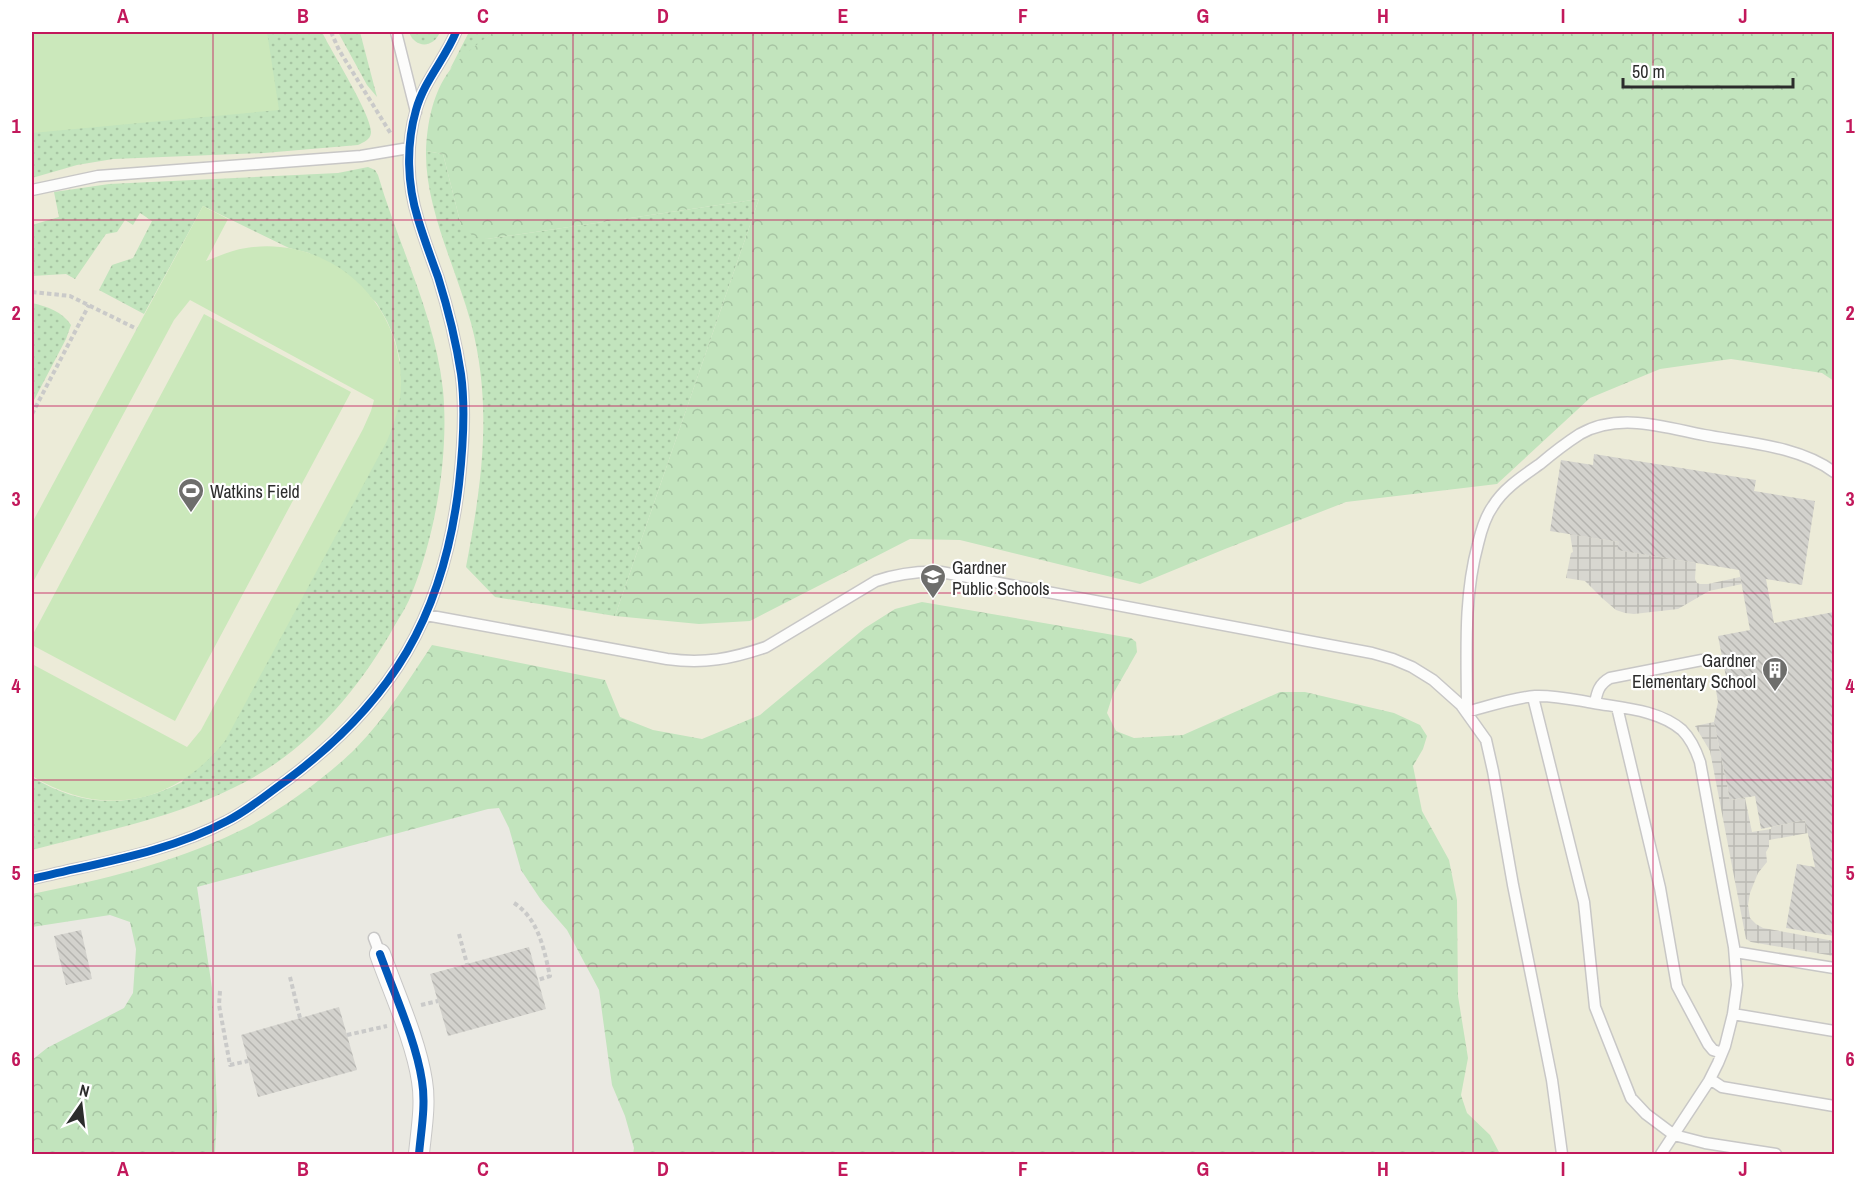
<svg xmlns="http://www.w3.org/2000/svg" width="1866" height="1186" viewBox="0 0 1866 1186" font-family="'Archivo Narrow',sans-serif">
<defs>
<pattern id="grass-dots" width="8" height="8" patternUnits="userSpaceOnUse" patternTransform="scale(1.5)"><rect width="8" height="8" fill="#c2e4bd"/><path d="M2 2h.1M6 6h.1" fill="none" stroke="#a7c4a3" stroke-width="1.8" stroke-linecap="round"/></pattern>
<pattern id="forest-crowns" width="20" height="18" patternUnits="userSpaceOnUse" patternTransform="scale(1.5)"><rect width="20" height="18" fill="#c2e4bd"/><path d="M2 6a3 3 0 1 1 6 0M12 15a3 3 0 1 1 6 0" fill="none" stroke="#a7c4a3"/></pattern>
<pattern id="plaza-grid" width="8" height="8" patternUnits="userSpaceOnUse" patternTransform="scale(1.5)"><rect width="8" height="8" fill="#d8d7d0"/><path d="M0 4h8M4 0v8" fill="none" stroke="#bab9b3"/></pattern>
<pattern id="building-back-hatch" width="6" height="6" patternUnits="userSpaceOnUse" patternTransform="scale(1.5)"><rect width="6" height="6" fill="#d3d2cd"/><path d="M-1 5l2 2M0 0l6 6M5-1l2 2" fill="none" stroke="#b5b4b0"/></pattern>
</defs>
<rect width="100%" height="100%" fill="#eae9e2"/>
<path fill="#ecebd8" d="M 32,32 L 889,32 L 1834,343 L 1834,1154 L 1436,1154 L 532,777 L 32,904 Z"/>
<path fill="url(#grass-dots)" d="M 32,32 L 322,32 C 331,51 373,117 371,133 C 370,140 364,142 358,145 L 264,153 L 113,159 L 77,165 L 32,178 Z
M 338,32 L 360,32 L 377,97 L 367,85 Z
M 409,32 L 440,32 C 434,48 415,49 409,32 Z
M 469,32 L 493,32 L 450,69 Z
M 426,151 L 443,154 L 461,225 L 487,239 L 759,199 L 615,616 L 495,597 L 466,567 C 482,483 493,407 471,323 C 456,268 425,208 426,151 Z
M 368,167 L 375,170 L 378,175 C 399,247 435,315 443,390 C 449,455 436,532 412,593 C 408,604 401,615 395,625 C 360,688 310,748 245,782 C 179,817 104,831 32,850 L 32,777 C 81,807 130,809 182,782 L 400,360 L 395,340 L 387,321 L 376,302 L 309,253 L 289,248 L 203,206 L 144,314 L 99,290 L 112,265 L 133,258 L 152,221 L 140,213 L 133,225 L 125,220 L 117,232 L 106,234 L 75,279 L 66,274 L 32,276 L 32,225 L 59,217 L 54,192 L 109,184 L 338,173 Z
M 32,303 C 46,306 63,312 71,325 L 66,339 L 32,404 Z"/>
<path fill="url(#forest-crowns)" d="M 493,32 L 1834,32 L 1834,381 L 1822,373 L 1731,359 L 1660,369 L 1590,398 L 1497,484 L 1346,502 L 1225,549 L 1140,584 L 960,540 L 910,539 L 750,621 L 699,624 L 615,616 L 759,199 L 487,239 L 474,237 L 461,225 L 443,154 L 426,151 C 427,123 433,92 450,70 C 459,57 481,42 493,32 Z
M 922,602 L 1131,638 L 1136,642 L 1137,652 L 1113,694 L 1107,713 L 1116,731 L 1134,738 L 1183,735 L 1280,692 L 1305,692 L 1394,713 L 1420,725 L 1427,736 L 1423,749 L 1413,766 L 1422,811 L 1449,860 L 1457,900 L 1458,996 L 1468,1058 L 1461,1095 L 1467,1113 L 1490,1135 L 1500,1154 L 633,1154 L 634,1148 L 625,1116 L 612,1085 L 599,990 L 567,930 L 541,900 L 521,870 L 509,828 L 499,808 L 488,809 L 197,887 L 212,988 L 217,1111 L 215,1154 L 32,1154 L 32,1060 L 47,1048 L 124,1008 L 133,993 L 136,949 L 130,922 L 110,915 L 32,927 L 32,894 C 101,880 173,863 237,832 C 275,815 327,777 356,748 C 386,718 409,679 432,645 L 605,680 L 620,717 L 653,730 L 702,739 L 760,715 L 865,628 L 895,609 Z"/>
<path fill="#cbe8bb" d="M 32,32 L 267,32 L 279,110 L 32,133 Z
M 203,206 L 228,219 L 206,261 C 219,256 232,250 246,248 C 327,235 399,298 401,379 C 402,401 395,422 387,441 L 225,741 C 174,805 102,819 32,776 L 32,664 L 187,747 L 201,730 L 363,429 L 371,411 L 374,400 L 190,300 L 174,320 L 32,584 L 32,523 Z
M 204,314 L 351,392 L 175,721 L 32,645 L 32,636 Z"/>
<path fill="url(#plaza-grid)" d="M 1570,534 L 1619,542 L 1618,550 L 1696,563 L 1695,579 L 1697,583 L 1700,584 L 1708,584 L 1740,577 L 1742,584 L 1709,591 L 1678,609 L 1634,614 L 1625,613 L 1616,610 L 1602,598 L 1585,581 L 1566,578 L 1571,553 L 1573,552 Z
M 1714,722 L 1730,800 L 1745,798 L 1752,832 L 1771,829 L 1771,827 L 1805,820 L 1808,833 L 1769,840 L 1769,847 L 1766,852 L 1767,862 L 1758,873 L 1750,893 L 1748,905 L 1750,918 L 1756,924 L 1763,928 L 1834,941 L 1834,956 L 1751,942 L 1746,939 L 1710,751 L 1695,726 Z"/>
<path fill="url(#building-back-hatch)" d="M 1594,454 L 1756,480 L 1754,491 L 1815,501 L 1802,585 L 1766,579 L 1774,623 L 1834,612 L 1834,936 L 1786,928 L 1797,864 L 1815,867 L 1805,820 L 1761,829 L 1755,796 L 1730,800 L 1714,722 L 1718,702 L 1714,679 L 1726,677 L 1718,636 L 1750,630 L 1739,570 L 1617,550 L 1619,542 L 1550,531 L 1561,460 L 1593,465 Z
M 81,930 L 92,979 L 66,985 L 54,936 Z
M 529,947 L 546,1009 L 448,1036 L 430,974 Z
M 339,1007 L 357,1070 L 258,1097 L 241,1035 Z"/>
<g fill="none" stroke-linecap="round" stroke-linejoin="round">
<defs>
<path id="service" d="M 396,32 L 416,112
M 32,190 L 98,176 L 361,156 L 409,148
M 426,615 L 667,659 C 704,664 731,659 766,647 L 876,581 C 897,574 918,571 941,572 L 1372,653 L 1393,659 L 1412,667 L 1433,680 L 1461,705 L 1486,740 L 1493,771 L 1513,885 L 1552,1080 L 1562,1154
M 1533,697 L 1584,902 L 1595,1007 L 1631,1098 L 1646,1114 L 1674,1135 L 1705,1143 L 1776,1154
M 1595,703 C 1597,692 1599,684 1610,678 L 1702,660
M 1617,707 L 1660,888 L 1677,986 L 1708,1044 L 1713,1050 L 1722,1053
M 32,879 C 97,863 167,853 227,821 C 249,810 267,794 287,780 C 392,702 444,615 459,484 C 463,448 466,410 461,374 C 456,341 448,309 438,277 C 431,258 424,239 418,219 C 407,184 406,145 416,110 C 424,81 445,59 456,32
M 374,938 L 380,954
M 1735,952 L 1834,968
M 1733,1014 L 1834,1031
M 1710,1079 L 1722,1087 L 1834,1106
M 1661,1154 L 1709,1081 L 1718,1063 L 1725,1046 L 1733,1014 L 1737,985 L 1734,947 L 1700,762 C 1696,750 1691,739 1682,730 C 1659,710 1623,708 1594,703 C 1575,700 1555,695 1535,696 C 1512,698 1489,706 1467,712 C 1467,655 1463,599 1478,544 C 1481,531 1485,517 1493,506 C 1504,488 1523,476 1540,464 C 1553,453 1566,443 1580,434 C 1619,412 1664,427 1704,435 C 1747,443 1799,446 1834,472"/>
<path id="minor" d="M 380,954 C 394,993 416,1041 422,1081 C 426,1105 421,1131 419,1154"/>
</defs>
<use href="#service" stroke="#c8c7c6" stroke-width="13"/>
<use href="#minor" stroke="#c8c7c6" stroke-width="22"/>
<path stroke="#cacac9" stroke-width="4" stroke-dasharray="4.5 3" stroke-linecap="butt" d="M 331,32 L 339,50 L 391,134
M 32,292 L 70,296 L 137,329
M 32,414 L 89,305
M 514,903 C 539,919 544,950 550,976 L 538,980
M 459,934 L 467,964
M 290,977 L 300,1018
M 220,991 L 219,1005 L 230,1065 L 248,1061
M 421,1005 L 438,1001
M 347,1035 L 387,1026"/>
<use href="#service" stroke="#fcfcfb" stroke-width="10"/>
<use href="#minor" stroke="#fcfcfb" stroke-width="20"/>
<defs>
<path id="cycleway" d="M 32,879 C 97,863 167,853 227,821 C 249,810 267,794 287,780 C 392,702 444,615 459,484 C 463,448 466,410 461,374 C 456,341 448,309 438,277 C 431,258 424,239 418,219 C 407,184 406,145 416,110 C 424,81 445,59 456,32
M 380,954 C 394,993 416,1041 422,1081 C 426,1105 421,1131 419,1154"/>
</defs>
<use href="#cycleway" stroke="#fff" stroke-width="11"/>
<use href="#cycleway" stroke="#0057b8" stroke-width="8"/>
</g>
<path fill="none" stroke="#c2185b" stroke-width="1.5" stroke-opacity="0.55" d="M 213,32 L 213,1154M 393,32 L 393,1154M 573,32 L 573,1154M 753,32 L 753,1154M 933,32 L 933,1154M 1113,32 L 1113,1154M 1293,32 L 1293,1154M 1473,32 L 1473,1154M 1653,32 L 1653,1154M 32,220 L 1834,220M 32,406 L 1834,406M 32,593 L 1834,593M 32,780 L 1834,780M 32,966 L 1834,966"/>
<defs>
<symbol id="stadium-pin" viewBox="-11 -11 22 30"><path d="M0 17L-7.5 6A9.5 9.5 0 1 1 7.5 6Z" fill="#6e6e6c" stroke="#fff"/><path d="M0-5a6.5 5 0 1 0 0 10a6.5 5 0 1 0 0-10ZM-3.5-1.8h7v3.6h-7Z" fill="#fff"/></symbol>
<symbol id="school-pin" viewBox="-11 -11 22 30"><path d="M0 17L-7.5 6A9.5 9.5 0 1 1 7.5 6Z" fill="#6e6e6c" stroke="#fff"/><path d="M0-5L7-2L0 1L-7-2ZM-4 1L0 2.5L4 1V4Q0 6-4 4Z" fill="#fff"/></symbol>
<symbol id="building-pin" viewBox="-11 -11 22 30"><path d="M0 17L-7.5 6A9.5 9.5 0 1 1 7.5 6Z" fill="#6e6e6c" stroke="#fff"/><path d="M-4-6H4V6H1V3H-1V6H-4ZM-2.5-4.3h1.7v1.8h-1.7ZM.8-4.3h1.7v1.8H.8ZM-2.5-1h1.7V.8h-1.7ZM.8-1h1.7V.8H.8Z" fill="#fff"/></symbol>
</defs>
<g fill-rule="evenodd">
<use href="#stadium-pin" x="176" y="476" width="30" height="40"/>
<use href="#school-pin" x="918" y="562" width="30" height="40"/>
<use href="#building-pin" x="1760" y="655" width="30" height="40"/>
</g>
<g text-anchor="middle" dominant-baseline="central" stroke-width="4.5" stroke-linejoin="round" paint-order="stroke">
<g font-size="18" fill="#2c2c2c" stroke="#fff" text-anchor="start">
<text x="210" y="491">Watkins Field</text>
<text x="952" y="567">Gardner<tspan x="952" dy="21">Public Schools</tspan></text>
<text x="1756" y="660" text-anchor="end">Gardner<tspan x="1756" dy="21">Elementary School</tspan></text>
</g>
</g>
<rect width="1866" height="1186" fill="none" stroke="#ffffff" stroke-width="66"/>
<g transform="translate(81 1105) rotate(14)" stroke="#ffffff" stroke-width="4.5" paint-order="stroke">
<path d="M0-4.5L10 22L0 15L-10 22Z" fill="#2c2c2c"/>
<text y="-9" font-size="16" font-weight="bold" text-anchor="middle" fill="#2c2c2c">N</text>
</g>
<path d="M1623 78v9h170v-9" fill="none" stroke="#2c2c2c" stroke-width="3"/>
<text x="1632" y="78" font-size="18" fill="#2c2c2c" stroke="#ffffff" stroke-width="4.5" paint-order="stroke">50 m</text>
<rect x="33" y="33" width="1800" height="1120" fill="none" stroke="#c2185b" stroke-width="2"/>
<g font-size="20" text-anchor="middle" font-weight="bold" fill="#c2185b">
<text x="123" y="23">A</text>
<text x="303" y="23">B</text>
<text x="483" y="23">C</text>
<text x="663" y="23">D</text>
<text x="843" y="23">E</text>
<text x="1023" y="23">F</text>
<text x="1203" y="23">G</text>
<text x="1383" y="23">H</text>
<text x="1563" y="23">I</text>
<text x="1743" y="23">J</text>
<text x="16" y="133">1</text>
<text x="1850" y="133">1</text>
<text x="16" y="320">2</text>
<text x="1850" y="320">2</text>
<text x="16" y="506">3</text>
<text x="1850" y="506">3</text>
<text x="16" y="693">4</text>
<text x="1850" y="693">4</text>
<text x="16" y="880">5</text>
<text x="1850" y="880">5</text>
<text x="16" y="1066">6</text>
<text x="1850" y="1066">6</text>
<text x="123" y="1176">A</text>
<text x="303" y="1176">B</text>
<text x="483" y="1176">C</text>
<text x="663" y="1176">D</text>
<text x="843" y="1176">E</text>
<text x="1023" y="1176">F</text>
<text x="1203" y="1176">G</text>
<text x="1383" y="1176">H</text>
<text x="1563" y="1176">I</text>
<text x="1743" y="1176">J</text>
</g>
</svg>
